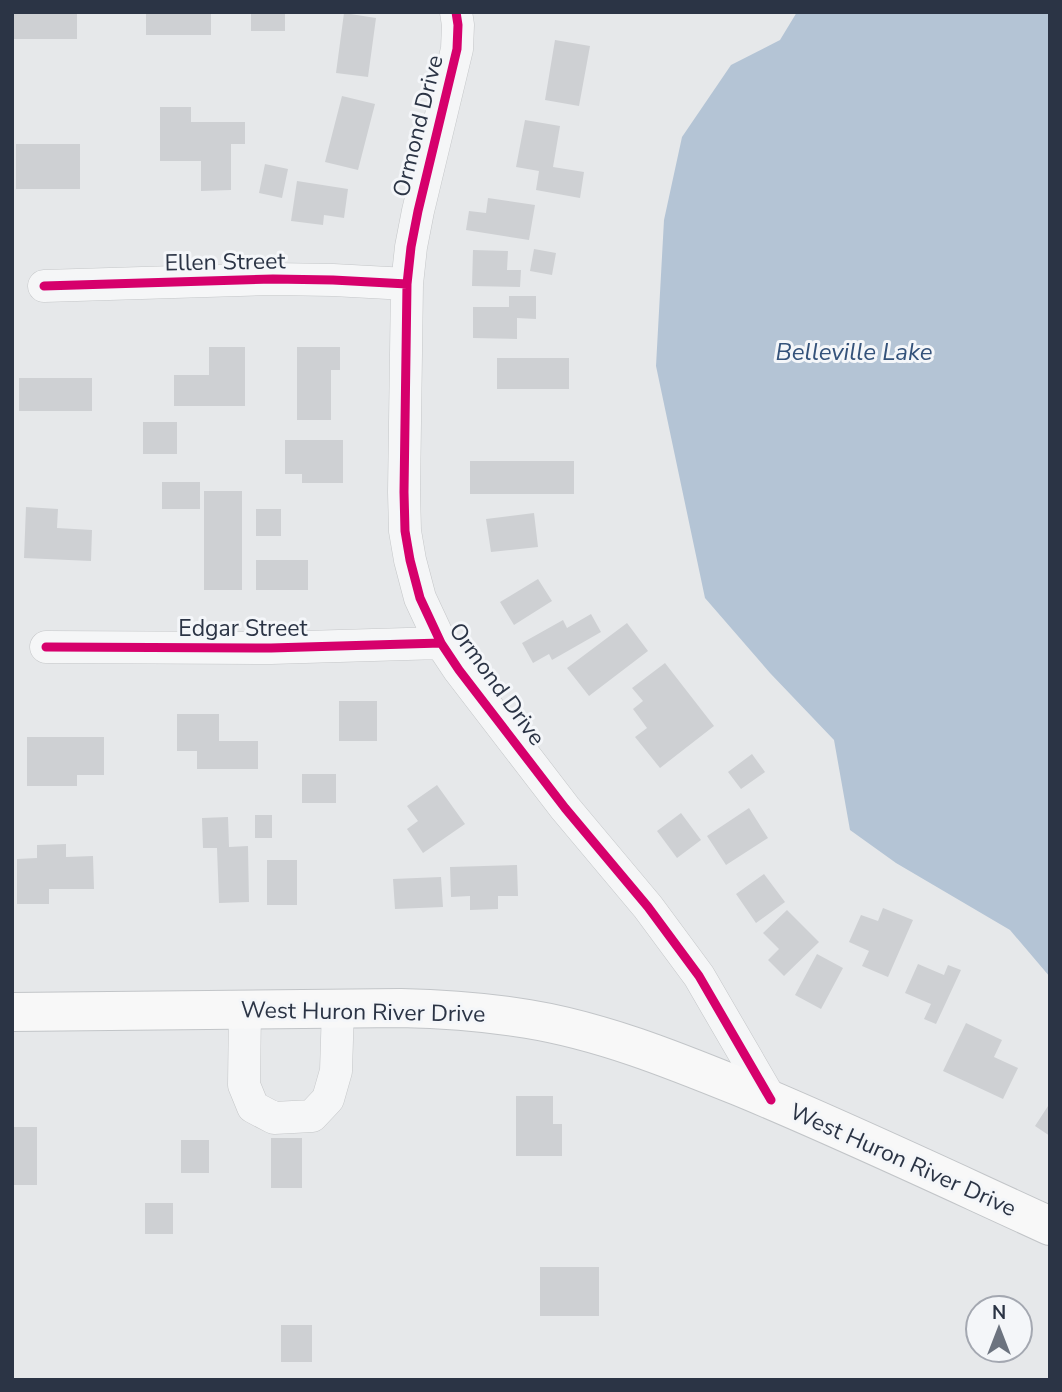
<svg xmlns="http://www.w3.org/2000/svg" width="1062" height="1392" viewBox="0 0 1062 1392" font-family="'Nunito Sans',sans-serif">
<rect width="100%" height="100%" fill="#e6e8ea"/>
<path fill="#b4c4d5" d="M 797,12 L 1050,12 L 1050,977 L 1010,930 L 896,863 L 850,830 L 834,740 L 770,673 L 705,598 L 656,366 L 664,220 L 682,137 L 731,65 L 780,40 Z"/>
<path fill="#ced0d3" d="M 12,12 L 77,12 L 77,39 L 12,39 Z
M 146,12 L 211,12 L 211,35 L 146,35 Z
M 251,12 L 285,12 L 285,31 L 251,31 Z
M 344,13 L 376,18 L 368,77 L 336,73 Z
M 555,40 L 590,46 L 579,106 L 545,100 Z
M 342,96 L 375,104 L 358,170 L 325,162 Z
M 160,107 L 191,107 L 191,122 L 245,122 L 245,144 L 231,144 L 231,190 L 201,191 L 201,161 L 160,161 Z
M 525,120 L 560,126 L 553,167 L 584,172 L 580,198 L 536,190 L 539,171 L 516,167 Z
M 16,144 L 80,144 L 80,189 L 16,189 Z
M 265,164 L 288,169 L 282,198 L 259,193 Z
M 297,181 L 348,189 L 344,218 L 324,215 L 323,225 L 291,221 Z
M 488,198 L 535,205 L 529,240 L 466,230 L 469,211 L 486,213 Z
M 534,249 L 556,253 L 552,275 L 530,271 Z
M 473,250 L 508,251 L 507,270 L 521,270 L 520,287 L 472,286 Z
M 509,296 L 536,296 L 536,319 L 517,318 L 517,339 L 473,338 L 473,307 L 509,307 Z
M 209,347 L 245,347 L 245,406 L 174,406 L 174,375 L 209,375 Z
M 297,347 L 340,347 L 340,370 L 331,370 L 331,420 L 297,420 Z
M 497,358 L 569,358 L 569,389 L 497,389 Z
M 19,378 L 92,378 L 92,411 L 19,411 Z
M 143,422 L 177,422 L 177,454 L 143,454 Z
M 285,440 L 343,440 L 343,483 L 302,483 L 302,474 L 285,474 Z
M 470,461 L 574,461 L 574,494 L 470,494 Z
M 162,482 L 200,482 L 200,509 L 162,509 Z
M 204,491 L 242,491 L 242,590 L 204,590 Z
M 26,507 L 58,509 L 57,528 L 92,530 L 91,561 L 24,558 Z
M 256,509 L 281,509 L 281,536 L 256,536 Z
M 534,513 L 538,547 L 491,552 L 486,519 Z
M 256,560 L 308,560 L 308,590 L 256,590 Z
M 538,579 L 552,601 L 514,625 L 500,602 Z
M 591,614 L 601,632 L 552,660 L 549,654 L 533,663 L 522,643 L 563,620 L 567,628 Z
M 627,623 L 648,651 L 589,696 L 567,668 Z
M 665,663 L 714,726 L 660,768 L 635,737 L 647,728 L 633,709 L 643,701 L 632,688 Z
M 339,701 L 377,701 L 377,741 L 339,741 Z
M 177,714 L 219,714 L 219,741 L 258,741 L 258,769 L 197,769 L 197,751 L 177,751 Z
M 27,737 L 104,737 L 104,775 L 77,775 L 77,786 L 27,786 Z
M 752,754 L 765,772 L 741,789 L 728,772 Z
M 302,774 L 336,774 L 336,803 L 302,803 Z
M 437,785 L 465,824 L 423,853 L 407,829 L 418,821 L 407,806 Z
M 749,808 L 768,838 L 726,865 L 707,836 Z
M 681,813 L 701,840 L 677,858 L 657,831 Z
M 255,815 L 272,815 L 272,838 L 255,838 Z
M 228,817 L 229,847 L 248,846 L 249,902 L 219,903 L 217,848 L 203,848 L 202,818 Z
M 66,844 L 66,857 L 93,856 L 94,889 L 49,889 L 49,904 L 17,904 L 17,859 L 37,858 L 37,845 Z
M 267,860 L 297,860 L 297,905 L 267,905 Z
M 517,865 L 518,896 L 498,896 L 498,909 L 470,910 L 470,896 L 451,897 L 450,867 Z
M 764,874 L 785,902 L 756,923 L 736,894 Z
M 441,877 L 443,907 L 395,909 L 393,879 Z
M 883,908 L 913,920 L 888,977 L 862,966 L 869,951 L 849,942 L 861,915 L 878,921 Z
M 787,910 L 819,942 L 784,976 L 768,960 L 779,949 L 763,933 Z
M 817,954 L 843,968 L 821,1009 L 795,995 Z
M 918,964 L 944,975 L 948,965 L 961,970 L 936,1024 L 924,1019 L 931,1004 L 905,993 Z
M 966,1023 L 1002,1040 L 994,1057 L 1018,1068 L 1003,1099 L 943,1071 Z
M 516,1096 L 553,1096 L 553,1124 L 562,1124 L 562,1156 L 516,1156 Z
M 1050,1103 L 1050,1136 L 1035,1126 Z
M 12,1127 L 37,1127 L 37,1185 L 12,1185 Z
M 271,1138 L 302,1138 L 302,1188 L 271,1188 Z
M 181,1140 L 209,1140 L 209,1173 L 181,1173 Z
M 145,1203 L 173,1203 L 173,1234 L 145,1234 Z
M 540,1267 L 599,1267 L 599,1316 L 540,1316 Z
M 281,1325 L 312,1325 L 312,1362 L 281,1362 Z"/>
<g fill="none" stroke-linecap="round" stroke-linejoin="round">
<defs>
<path id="minor" d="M 456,12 L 458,25 L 457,49 L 418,211 L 411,247 L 407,284 L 404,492 L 405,531 L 410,560 L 420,598 L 441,643 L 459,670 L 565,808 L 648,907 L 699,976 L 771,1100
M 44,286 L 273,279 L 333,280 L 407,284
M 46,647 L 271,648 L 441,643
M 245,1009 L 244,1085 L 253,1107 L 274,1118 L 312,1116 L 328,1099 L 336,1071 L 338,1008"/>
<path id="major" d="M 12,1012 L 401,1008 C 443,1009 486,1012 528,1019 C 601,1031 671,1059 740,1087 C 844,1130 947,1179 1050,1226"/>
</defs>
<use href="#minor" stroke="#c4c6c8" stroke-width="33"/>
<use href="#major" stroke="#c2c5c8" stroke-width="40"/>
<use href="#minor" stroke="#f5f6f7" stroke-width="32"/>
<use href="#major" stroke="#f8f8f8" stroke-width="38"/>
<defs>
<path id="cycleway" d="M 456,12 L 458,25 L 457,49 L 418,211 L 411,247 L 407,284 L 404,492 L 405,531 L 410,560 L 420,598 L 441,643 L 459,670 L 565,808 L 648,907 L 699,976 L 771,1100
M 44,286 L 273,279 L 333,280 L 407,284
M 46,647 L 271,648 L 441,643"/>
</defs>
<use href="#cycleway" stroke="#f4f6f9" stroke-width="13"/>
<use href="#cycleway" stroke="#d6006c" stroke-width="9"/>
</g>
<g text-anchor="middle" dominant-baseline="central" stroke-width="6" stroke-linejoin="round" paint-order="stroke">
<g font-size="23" fill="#2b3445" stroke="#f4f6f9">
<text transform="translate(418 126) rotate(-76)">Ormond Drive</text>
<text transform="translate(225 262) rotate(-1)">Ellen Street</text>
<text x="243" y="628">Edgar Street</text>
<text transform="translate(497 684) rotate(54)">Ormond Drive</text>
<text transform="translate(363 1012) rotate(1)">West Huron River Drive</text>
<text transform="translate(903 1160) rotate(24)">West Huron River Drive</text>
</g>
<g font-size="24" font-style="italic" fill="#34527a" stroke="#f4f6f9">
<text x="854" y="352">Belleville Lake</text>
</g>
</g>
<rect width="1062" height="1392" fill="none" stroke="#2b3445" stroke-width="28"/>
<g transform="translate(999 1329)"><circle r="33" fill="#f4f6f9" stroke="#a4a8b1" stroke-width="2"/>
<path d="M0-5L12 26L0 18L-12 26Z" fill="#6c737f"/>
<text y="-10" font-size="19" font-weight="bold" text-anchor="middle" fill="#2b3445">N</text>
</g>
</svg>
